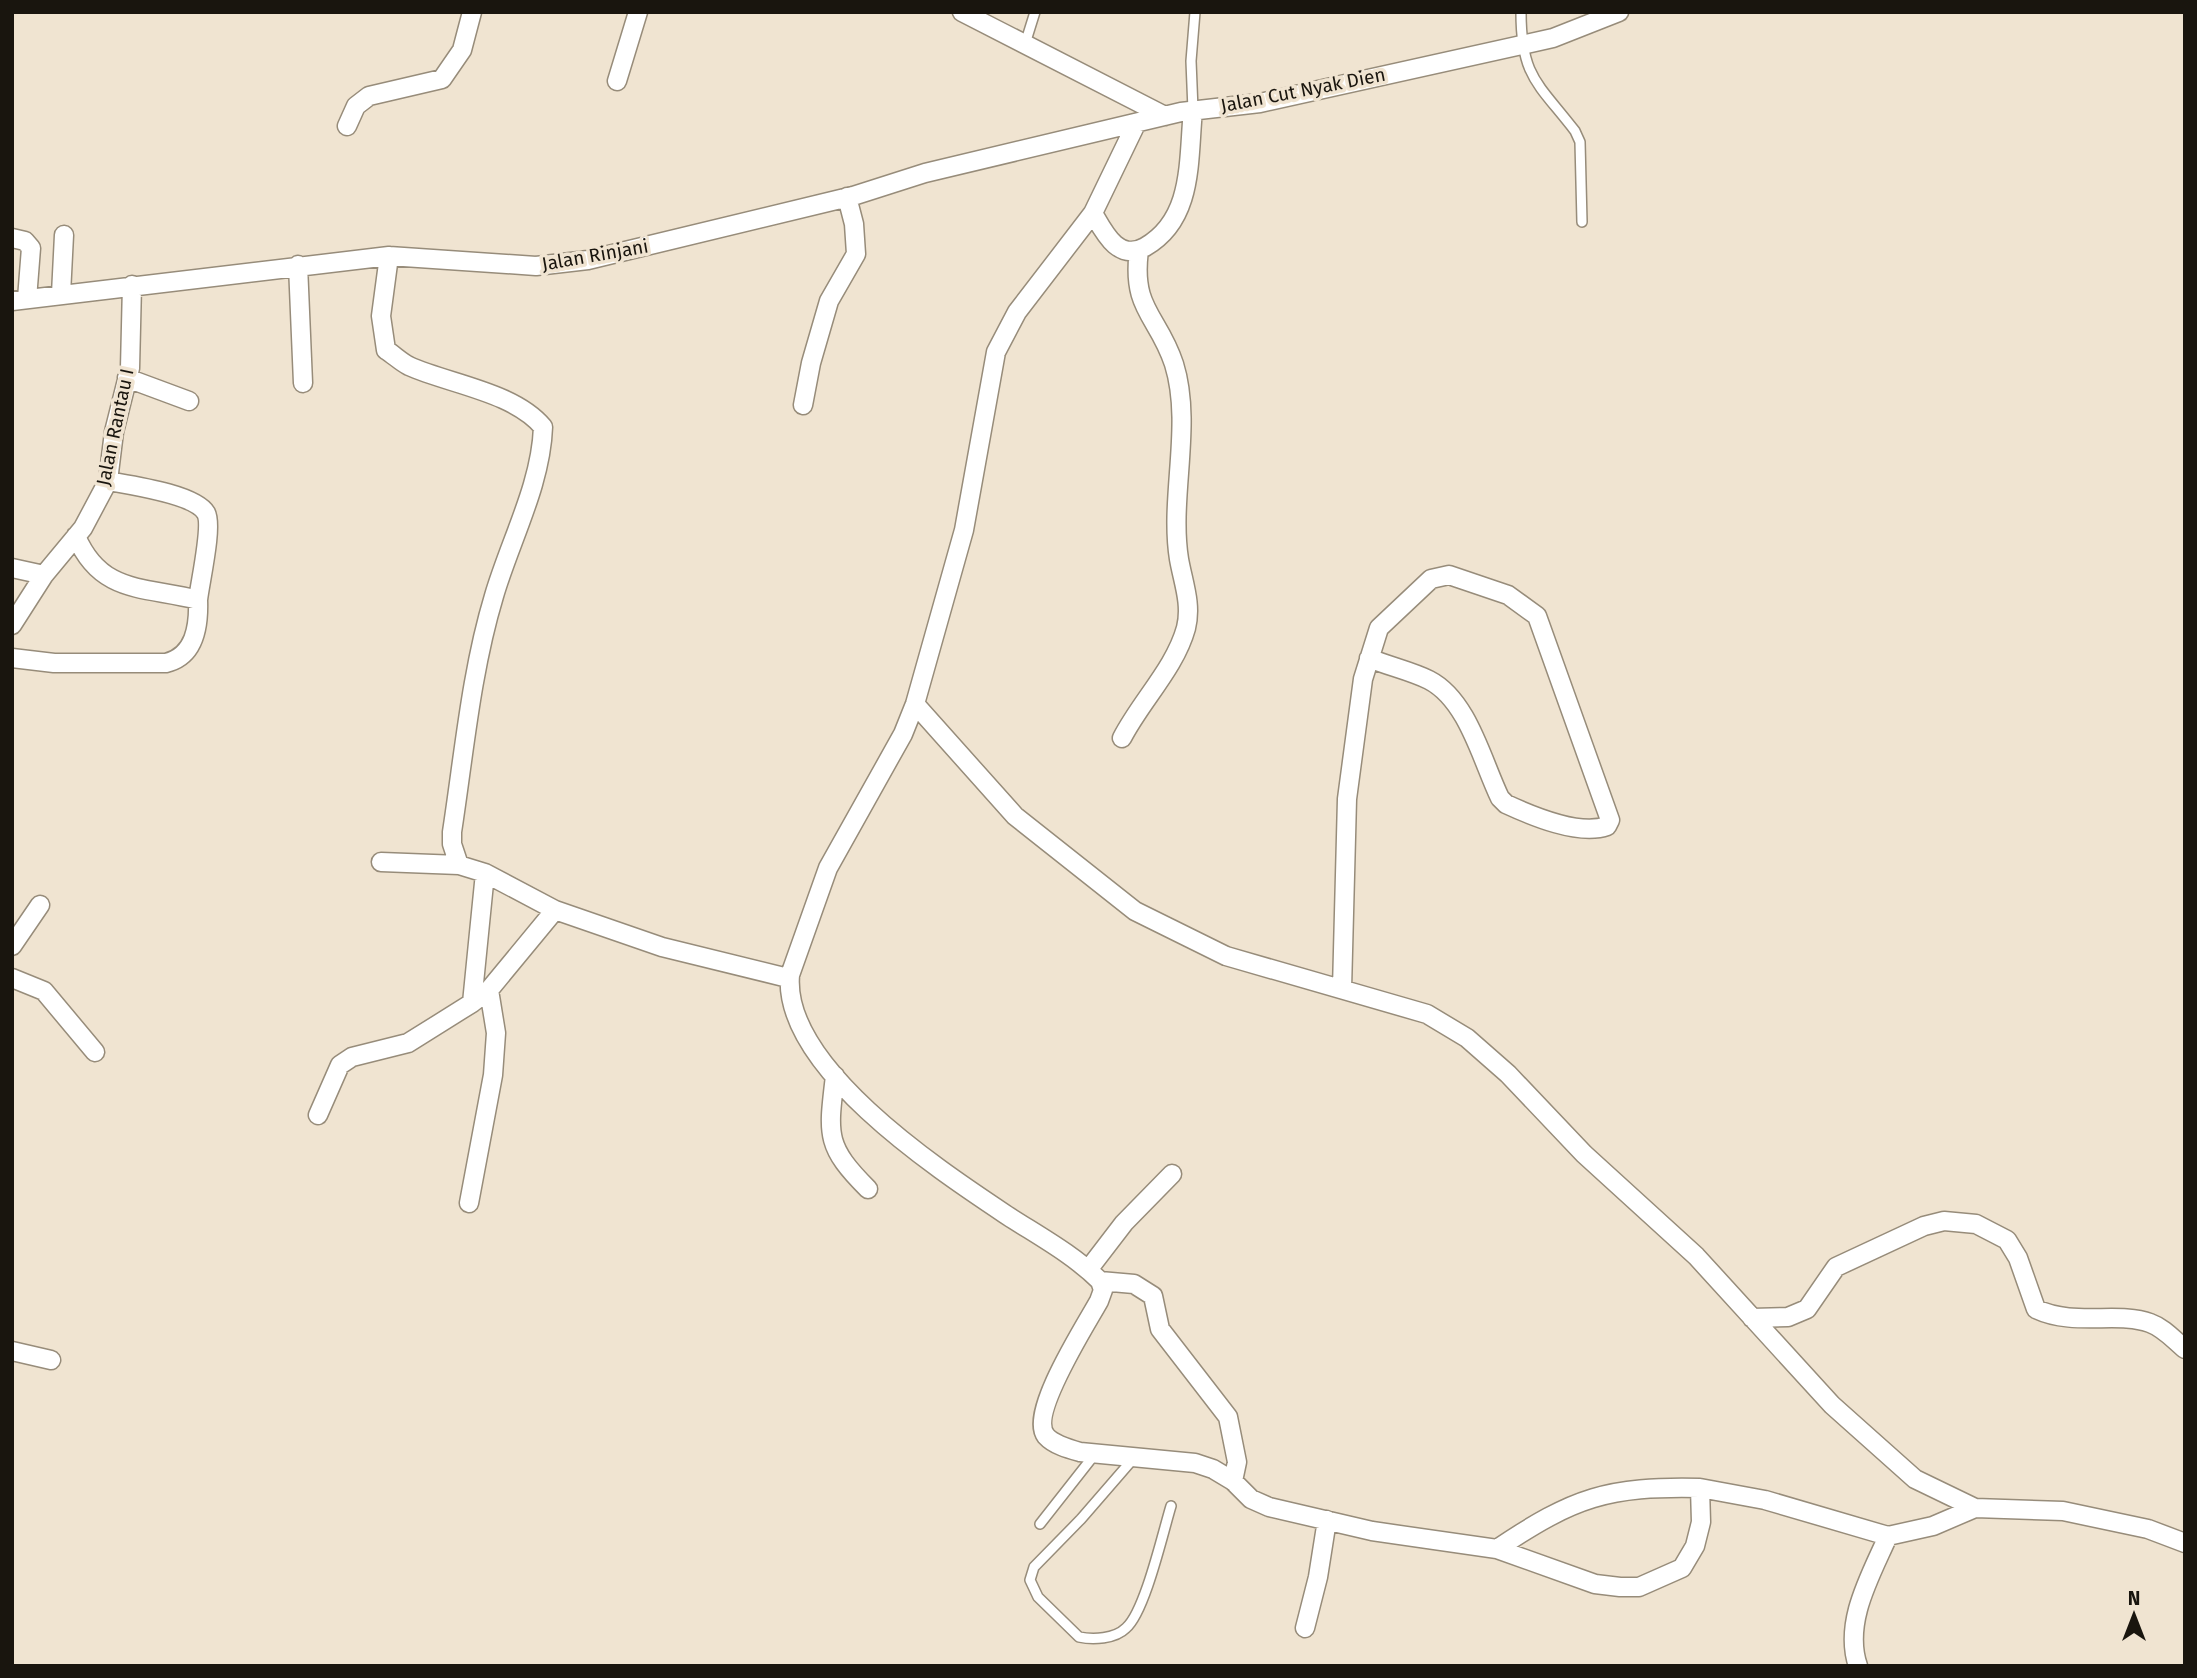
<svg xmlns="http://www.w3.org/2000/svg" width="2197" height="1678" viewBox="0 0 2197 1678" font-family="'Fira Sans',sans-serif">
<rect width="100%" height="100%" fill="#f0e4d1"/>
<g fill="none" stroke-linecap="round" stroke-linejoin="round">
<defs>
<path id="service" d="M 1521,12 C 1521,77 1538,83 1575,131 L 1580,142 L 1582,222
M 1025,44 L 1035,12
M 1193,110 L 1191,61 L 1195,12
M 1133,1459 L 1081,1519 L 1034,1567 L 1030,1580 L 1038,1597 L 1079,1637 C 1093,1640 1115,1639 1126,1628 C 1145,1612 1163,1532 1171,1506
M 1040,1524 L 1095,1454"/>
<path id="minor" d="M 962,12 L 1165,116
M 617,81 L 638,12
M 347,126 L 356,106 L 369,96 L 442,79 L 462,50 L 472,12
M 1093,213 C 1104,232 1118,262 1145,247 C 1194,219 1188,160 1193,110
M 12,238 L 25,241 L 31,248 L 27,299
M 389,256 L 381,316 L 386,350 C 394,355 401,362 409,366 C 449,384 514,392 543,427 C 541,485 510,541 494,596 C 471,672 464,754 452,832 L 452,844 L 459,865 L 485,873 L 555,910 L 662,947 L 784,977 L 790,975 L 828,868 L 903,734 L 915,704 L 964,530 L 996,352 L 1017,312 L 1093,213 L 1136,124
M 298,265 L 303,383
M 61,294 L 64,235
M 12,301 L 389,256 L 536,266 L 588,260 L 853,196 L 925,173 L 1181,112 L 1260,103 L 1553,38 L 1619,12
M 127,378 L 189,401
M 803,405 L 811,363 L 829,301 L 856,254 L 854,224 L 847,197
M 108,481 C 129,485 195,494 206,513 C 213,526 200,582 198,600
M 12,568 L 44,575
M 12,625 L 44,575 L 83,528 L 108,481 L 114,432 L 130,368 L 132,285
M 12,658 L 54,663 L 166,663 C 195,656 199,626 198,600 C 145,586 101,595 76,536
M 915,704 L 1015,816 L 1135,911 L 1226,956 L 1427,1014 L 1467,1038 L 1508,1074 L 1584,1154 L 1696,1256 L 1832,1405 L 1915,1479 L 1975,1508 L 2063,1511 L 2148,1529 L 2185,1543
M 1122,738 C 1141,701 1175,668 1186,628 C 1192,604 1183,582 1179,559 C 1169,497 1193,425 1174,364 C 1158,315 1131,310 1139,250
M 381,862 L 459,865
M 12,946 L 40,905
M 790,975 C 782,1067 939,1170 1008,1216 C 1039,1236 1074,1255 1100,1281 L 1103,1290 L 1099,1301 C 1087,1323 1028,1414 1046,1436 C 1054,1445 1069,1449 1080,1452 L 1195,1463 L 1213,1469 L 1233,1481 L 1251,1499 L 1269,1507 L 1372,1531 L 1497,1549 L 1595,1584 L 1620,1587 L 1639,1587 L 1682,1568 L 1695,1546 L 1701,1522 L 1700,1488 L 1765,1500 L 1888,1536 L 1933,1526 L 1975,1508
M 12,978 L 44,991 L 95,1052
M 1342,989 L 1347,799 L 1363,679 L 1379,628 L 1431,579 L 1449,575 L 1508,595 L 1537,616 L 1610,820 L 1607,826 C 1579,836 1532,816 1506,804 L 1500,798 C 1482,761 1468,700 1429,680 C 1411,671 1388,666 1369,658
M 472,1003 L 485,873
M 835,1076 C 828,1135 825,1146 868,1189
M 318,1115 L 340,1065 L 352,1057 L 408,1043 L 472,1003 L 489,990 L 555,910
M 469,1203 L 493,1075 L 496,1033 L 489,990
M 1088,1270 L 1124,1223 L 1172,1174
M 1100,1281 L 1134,1284 L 1153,1296 L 1160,1329 L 1228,1417 L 1237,1462 L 1233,1481
M 1752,1318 L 1788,1317 L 1807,1309 L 1836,1267 L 1924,1226 L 1944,1221 L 1976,1224 L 2007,1240 L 2018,1258 L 2036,1309 C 2074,1327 2118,1311 2150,1323 C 2164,1328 2173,1339 2185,1349
M 12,1351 L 51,1360
M 1497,1549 C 1574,1497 1608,1486 1700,1488
M 1305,1628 L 1318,1577 L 1327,1520
M 1858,1666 C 1843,1622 1871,1575 1888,1536"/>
</defs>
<use href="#service" stroke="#978c7a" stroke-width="12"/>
<use href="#minor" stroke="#978c7a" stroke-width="21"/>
<use href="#service" stroke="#fff" stroke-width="9"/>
<use href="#minor" stroke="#fff" stroke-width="18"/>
</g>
<g text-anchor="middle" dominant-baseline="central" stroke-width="7" stroke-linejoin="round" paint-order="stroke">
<g font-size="19" fill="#19150e" stroke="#f0e4d1">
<text transform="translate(1303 90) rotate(-11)">Jalan Cut Nyak Dien</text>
<text transform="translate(595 255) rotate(-10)">Jalan Rinjani</text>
<text transform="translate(115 427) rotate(-78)">Jalan Rantau I</text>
</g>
</g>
<rect width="2197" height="1678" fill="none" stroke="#19150e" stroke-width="28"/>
<g transform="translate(2134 1615)" stroke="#f0e4d1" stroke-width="5" paint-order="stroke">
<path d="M0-5L12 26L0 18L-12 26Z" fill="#19150e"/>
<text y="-10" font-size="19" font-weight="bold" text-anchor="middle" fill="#19150e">N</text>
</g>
</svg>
